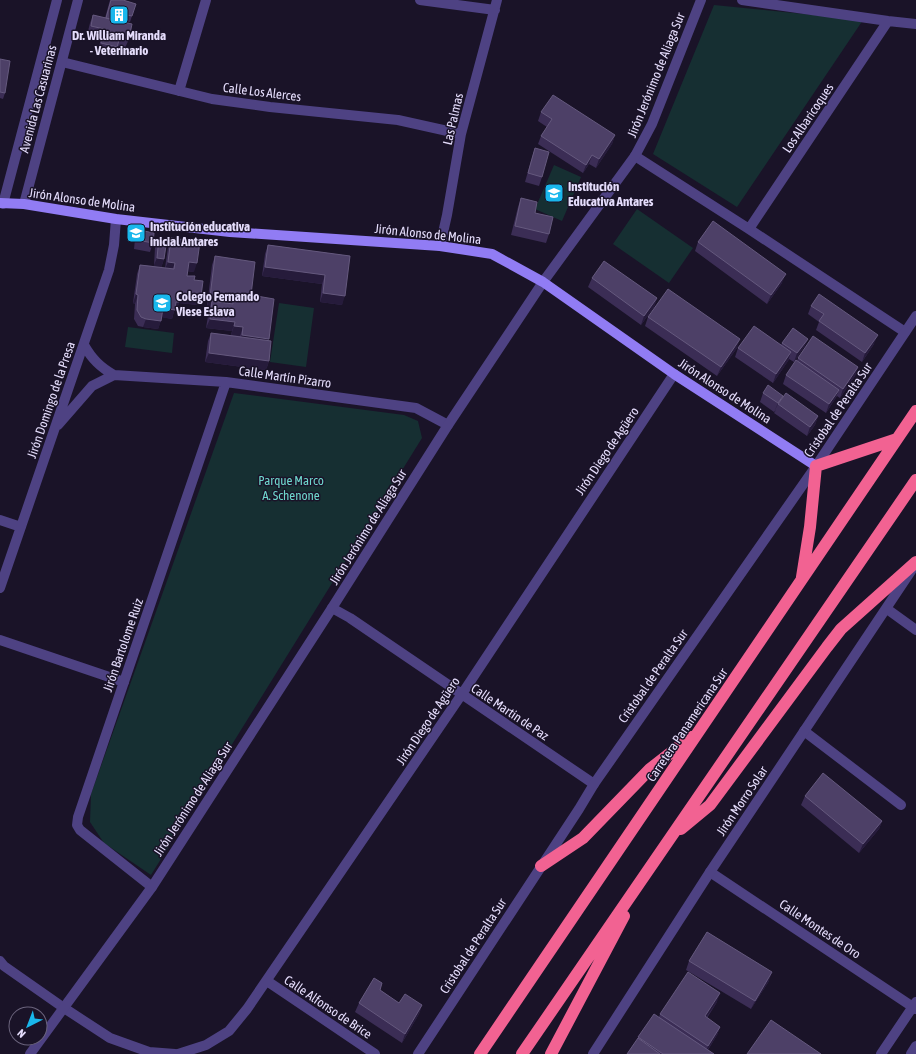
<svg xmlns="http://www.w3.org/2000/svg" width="916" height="1054" viewBox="0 0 916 1054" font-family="'Asap Condensed',sans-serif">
<rect width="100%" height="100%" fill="#1a1328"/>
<path fill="#162f32" d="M 714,5 L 863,20 L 737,207 L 653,154 Z
M 554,165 L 581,177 L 562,221 L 535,209 Z
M 637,209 L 693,248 L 669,283 L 613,244 Z
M 279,303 L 314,308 L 306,367 L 270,362 Z
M 128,327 L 174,333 L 172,353 L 125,347 Z
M 234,393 L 404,415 L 418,421 L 422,438 L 151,875 L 104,843 L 90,822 L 91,794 Z"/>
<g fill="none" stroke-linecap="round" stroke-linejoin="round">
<path stroke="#4e4283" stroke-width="10" d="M 887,609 L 916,630
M 0,640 L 124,682"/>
<path stroke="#4e4283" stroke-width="10" d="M 420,0 L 495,10
M 742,0 L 888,21 L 916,24
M 62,62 L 212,99 L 270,107 L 398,120 L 461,134
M 179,91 L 206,0
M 635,156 L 749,229 L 905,332
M 749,229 L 888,21
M 440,246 L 447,215 L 461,134 L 497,0
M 84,345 C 92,359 100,367 114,375 L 226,382 L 416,408 L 448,425
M 58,425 L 92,386 L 114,375
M 0,520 L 21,527
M 0,588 L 109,270 L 114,245 L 116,219
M 332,608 L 350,618 L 594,784
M 804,731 L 901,805
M 710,872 L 916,1009
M 152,887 L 80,830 L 77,825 L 78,817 L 226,382
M 0,961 L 4,966 L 64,1008 L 110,1038 L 149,1052 L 175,1054
M 267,981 L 375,1054
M 178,1054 L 206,1045 L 229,1031 L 247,1009 L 462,694 L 674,374"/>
<path stroke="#4e4283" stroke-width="10" d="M 3,204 L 57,0
M 24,204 L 78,0
M 30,1054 L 152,887 L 332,608 L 448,425 L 543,282 L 635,156 L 652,124 L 701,0
M 418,1054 L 579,809 L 594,784 L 816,466 L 916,316
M 593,1054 L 710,872 L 913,568
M 881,1054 L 916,1002
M 911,1054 L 916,1046"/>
<path stroke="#917cf4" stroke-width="10" d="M 0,203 L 24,204 L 116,219 L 230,232 L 440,246 L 492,254 L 543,282 L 674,374 L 816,466"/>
<path stroke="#f26292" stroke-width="12" d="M 802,577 L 810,527 L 816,466 L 897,439
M 681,829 L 710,805 L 827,647 L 841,629 L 916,562
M 541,866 L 583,838 L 650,769 L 691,737
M 480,1054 L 916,411
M 522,1054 L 916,480
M 551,1054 L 624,916"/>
</g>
<path fill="#3b2d55" d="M 110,0 L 132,16 L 130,22 L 121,20 L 120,22 L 129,39 L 125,48 L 117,46 L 114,56 L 98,52 L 101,38 L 87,35 L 90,23 L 93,15 L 105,18 Z
M 0,59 L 5,93 L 3,99 L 0,98 Z
M 541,112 L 615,135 L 612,144 L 596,168 L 589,164 L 583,173 L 538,144 L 541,136 L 547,127 L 538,121 Z
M 535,148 L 542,177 L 539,186 L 525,182 L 532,157 Z
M 521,198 L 535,213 L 549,234 L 546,243 L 511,235 L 518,207 Z
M 139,230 L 153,243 L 150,252 L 134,249 L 135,239 Z
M 159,238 L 164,259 L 161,268 L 165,268 L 168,247 L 171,238 L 194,272 L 187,271 L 187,276 L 194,280 L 198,305 L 179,303 L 176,311 L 174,311 L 172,319 L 162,317 L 158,329 L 143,327 L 138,326 L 134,319 L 135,304 L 133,303 L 137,274 L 140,265 L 154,266 L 155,247 Z
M 698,242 L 782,283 L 767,304 L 695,251 Z
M 268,245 L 350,256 L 342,305 L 320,302 L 322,284 L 262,276 L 265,254 Z
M 215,256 L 251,295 L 269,339 L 269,361 L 266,370 L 205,362 L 208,341 L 211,333 L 239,336 L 240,336 L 231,335 L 232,331 L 206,328 L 209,310 L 210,306 L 207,306 L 212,265 Z
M 592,278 L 657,298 L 654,307 L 641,325 L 588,287 Z
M 811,306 L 874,344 L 862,362 L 816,330 L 819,322 L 808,314 Z
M 648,317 L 737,348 L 717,376 L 645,326 Z
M 808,339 L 804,347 L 794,362 L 789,359 L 788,361 L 773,383 L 735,357 L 738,348 L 781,345 L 782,343 Z
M 798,358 L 858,367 L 855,376 L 840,398 L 837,396 L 835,399 L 826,413 L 783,384 L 786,375 L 797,361 Z
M 763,393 L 782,399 L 818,416 L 815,425 L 807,436 L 774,413 L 776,410 L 774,412 L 760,402 Z
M 805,796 L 882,821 L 879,829 L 859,853 L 801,805 Z
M 689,961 L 769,981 L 751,1009 L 686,970 Z
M 380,990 L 399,1003 L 422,1005 L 419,1014 L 402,1043 L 355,1012 L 359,1003 Z
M 717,1002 L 707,1018 L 720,1027 L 717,1035 L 708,1050 L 714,1054 L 627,1054 L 637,1040 L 638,1037 L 659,1017 L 660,1014 Z"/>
<path fill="#261b3b" d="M 615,135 L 612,144 L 596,168 L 599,159 Z
M 592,155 L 589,164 L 583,173 L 586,165 Z
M 157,258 L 164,259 L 161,268 L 153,267 Z
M 168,262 L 175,263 L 171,272 L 164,271 Z
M 189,262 L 197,263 L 194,272 L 185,271 Z
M 265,267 L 325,275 L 322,284 L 262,276 Z
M 786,274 L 782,283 L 767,304 L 771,295 Z
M 323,293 L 345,296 L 342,305 L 320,302 Z
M 136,294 L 138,295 L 135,304 L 133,303 Z
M 180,294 L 201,296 L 198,305 L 179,303 L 176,311 L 174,311 L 172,319 L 160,317 L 163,308 L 176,302 Z
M 210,297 L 233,300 L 230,309 L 212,301 L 210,306 L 207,306 Z
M 657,298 L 654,307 L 641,325 L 644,316 Z
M 146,319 L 161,321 L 158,329 L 143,327 Z
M 210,319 L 235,322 L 232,331 L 206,328 Z
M 234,326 L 243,327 L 240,336 L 231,335 Z
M 242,335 L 269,339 L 266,348 L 239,344 Z
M 878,335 L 874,344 L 862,362 L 865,353 Z
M 740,339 L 737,348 L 717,376 L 721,367 Z
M 808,339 L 804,347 L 794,362 L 797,353 Z
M 791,352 L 788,361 L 773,383 L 776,374 Z
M 209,353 L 269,361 L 266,370 L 205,362 Z
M 858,367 L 855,376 L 840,398 L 843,389 Z
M 839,390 L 835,399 L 826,413 L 829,404 Z
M 783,396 L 780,404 L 778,404 L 774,412 L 778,403 Z
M 818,416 L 815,425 L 807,436 L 810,427 Z
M 882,821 L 879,829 L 859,853 L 863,844 Z
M 772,972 L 769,981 L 751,1009 L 755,1001 Z
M 720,993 L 717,1002 L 701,1025 L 705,1016 Z
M 422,1005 L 419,1014 L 402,1043 L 405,1034 Z
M 720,1027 L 717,1035 L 705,1054 L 708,1046 Z"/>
<path fill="#4d4067" stroke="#65597e" d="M 111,0 L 123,0 L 136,4 L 132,16 L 122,14 L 120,22 L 106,18 Z
M 93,15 L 132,24 L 129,39 L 120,37 L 117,47 L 101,43 L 104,29 L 91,26 Z
M 0,59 L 10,61 L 5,93 L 0,92 Z
M 553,95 L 615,135 L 599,159 L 592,155 L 586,165 L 541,136 L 552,119 L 541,112 Z
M 535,148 L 549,152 L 542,177 L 528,173 Z
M 521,198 L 537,202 L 535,213 L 553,217 L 549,234 L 515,226 Z
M 713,221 L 786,274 L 771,295 L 698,242 Z
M 139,230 L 154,233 L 153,243 L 137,240 Z
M 159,238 L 167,239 L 164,259 L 157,258 Z
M 171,238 L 200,242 L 197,263 L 189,262 L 187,276 L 195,276 L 194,280 L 203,281 L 201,296 L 180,294 L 179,302 L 176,302 L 175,310 L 163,308 L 161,321 L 146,319 L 141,317 L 137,310 L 138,295 L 136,294 L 140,265 L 174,269 L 175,263 L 168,262 Z
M 268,245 L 350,256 L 345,296 L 323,293 L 325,275 L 265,267 Z
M 215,256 L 255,262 L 251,295 L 274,299 L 269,339 L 242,335 L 243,327 L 234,326 L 235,322 L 210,319 L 212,301 L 233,304 L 233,300 L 210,297 Z
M 604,261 L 657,298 L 644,316 L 592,278 Z
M 668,289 L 740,339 L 721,367 L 648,317 Z
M 819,294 L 878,335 L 865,353 L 819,321 L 824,314 L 811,306 Z
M 754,326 L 791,352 L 776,374 L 738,348 Z
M 793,328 L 808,339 L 797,353 L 782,343 Z
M 211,333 L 271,341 L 269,361 L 209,353 Z
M 813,336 L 858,367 L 843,389 L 798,358 Z
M 796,360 L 839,390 L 829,404 L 786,375 Z
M 768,385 L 783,396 L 778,403 L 763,393 Z
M 786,393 L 818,416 L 810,427 L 778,404 Z
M 823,773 L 882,821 L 863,844 L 805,796 Z
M 707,932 L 772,972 L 755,1001 L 689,961 Z
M 688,972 L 720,993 L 705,1016 L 720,1027 L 708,1046 L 660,1014 Z
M 374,978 L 382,983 L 380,990 L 399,1003 L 405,994 L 422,1005 L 405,1034 L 359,1003 Z
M 654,1014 L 714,1054 L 663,1054 L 638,1037 Z
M 771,1020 L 821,1054 L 747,1054 Z
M 638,1038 L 660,1054 L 627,1054 Z"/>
<defs>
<symbol id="building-square" viewBox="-11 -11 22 22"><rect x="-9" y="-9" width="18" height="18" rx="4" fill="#19b7ec" stroke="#1a1328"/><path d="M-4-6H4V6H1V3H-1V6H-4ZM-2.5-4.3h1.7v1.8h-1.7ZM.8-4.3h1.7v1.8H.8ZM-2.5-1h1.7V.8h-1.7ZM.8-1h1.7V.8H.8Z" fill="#fff"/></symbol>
<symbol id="school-square" viewBox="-11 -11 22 22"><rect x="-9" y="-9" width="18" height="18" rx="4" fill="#19b7ec" stroke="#1a1328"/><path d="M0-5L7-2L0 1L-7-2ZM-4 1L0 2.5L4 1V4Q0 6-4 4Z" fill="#fff"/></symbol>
</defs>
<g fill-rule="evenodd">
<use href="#building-square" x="108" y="4" width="22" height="22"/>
<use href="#school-square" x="543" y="182" width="22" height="22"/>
<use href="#school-square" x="125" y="222" width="22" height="22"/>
<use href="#school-square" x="151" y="292" width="22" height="22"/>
</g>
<g text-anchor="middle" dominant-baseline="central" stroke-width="3" stroke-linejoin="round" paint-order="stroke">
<g font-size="13" font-weight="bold" fill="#e5ddfc" stroke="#1a1328" text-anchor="start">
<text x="119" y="35" text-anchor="middle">Dr. William Miranda<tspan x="119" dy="15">- Veterinario</tspan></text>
<text x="568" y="186">Institución<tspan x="568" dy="15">Educativa Antares</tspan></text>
<text x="150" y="226">Institución educativa<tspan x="150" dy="15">inicial Antares</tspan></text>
<text x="176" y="296">Colegio Fernando<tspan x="176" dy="15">Viese Eslava</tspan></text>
</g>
<g font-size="13" fill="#e5ddfc" stroke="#1a1328">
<text transform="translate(656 75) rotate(-68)">Jirón Jerónimo de Aliaga Sur</text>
<text transform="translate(262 92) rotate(7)">Calle Los Alerces</text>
<text transform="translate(38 99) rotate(-75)">Avenida Las Casuarinas</text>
<text transform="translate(808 118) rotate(-56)">Los Albaricoques</text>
<text transform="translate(453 119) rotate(-77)">Las Palmas</text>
<text transform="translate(82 200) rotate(8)">Jirón Alonso de Molina</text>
<text transform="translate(428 234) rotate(6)">Jirón Alonso de Molina</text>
<text transform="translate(285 377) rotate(8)">Calle Martín Pizarro</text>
<text transform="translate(725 391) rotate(33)">Jirón Alonso de Molina</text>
<text transform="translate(51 400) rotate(-71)">Jirón Domingo de la Presa</text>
<text transform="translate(838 410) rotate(-56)">Cristobal de Peralta Sur</text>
<text transform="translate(607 451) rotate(-56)">Jirón Diego de Agüero</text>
<text transform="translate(368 527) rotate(-58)">Jirón Jerónimo de Aliaga Sur</text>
<text transform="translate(123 645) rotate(-71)">Jirón Bartolome Ruiz</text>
<text transform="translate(653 676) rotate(-55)">Cristobal de Peralta Sur</text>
<text transform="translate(510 712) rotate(34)">Calle Martin de Paz</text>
<text transform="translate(428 721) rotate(-56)">Jirón Diego de Agüero</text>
<text transform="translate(687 725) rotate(-56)">Carretera Panamericana Sur</text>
<text transform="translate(193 799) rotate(-57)">Jirón Jerónimo de Aliaga Sur</text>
<text transform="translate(742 801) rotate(-56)">Jirón Morro Solar</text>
<text transform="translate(820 929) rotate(34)">Calle Montes de Oro</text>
<text transform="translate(473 946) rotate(-57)">Cristobal de Peralta Sur</text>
<text transform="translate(328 1007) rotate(34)">Calle Alfonso de Brice</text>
</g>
<g font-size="13" fill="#6ed7cd" stroke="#1a1328">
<text x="291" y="480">Parque Marco<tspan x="291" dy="15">A. Schenone</tspan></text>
</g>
</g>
<g transform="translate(28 1026) rotate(222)"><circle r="19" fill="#1a1328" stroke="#6b647d"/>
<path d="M0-3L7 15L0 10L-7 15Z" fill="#19b7ec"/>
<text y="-6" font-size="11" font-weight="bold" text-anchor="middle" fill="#e5ddfc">N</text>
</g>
</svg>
